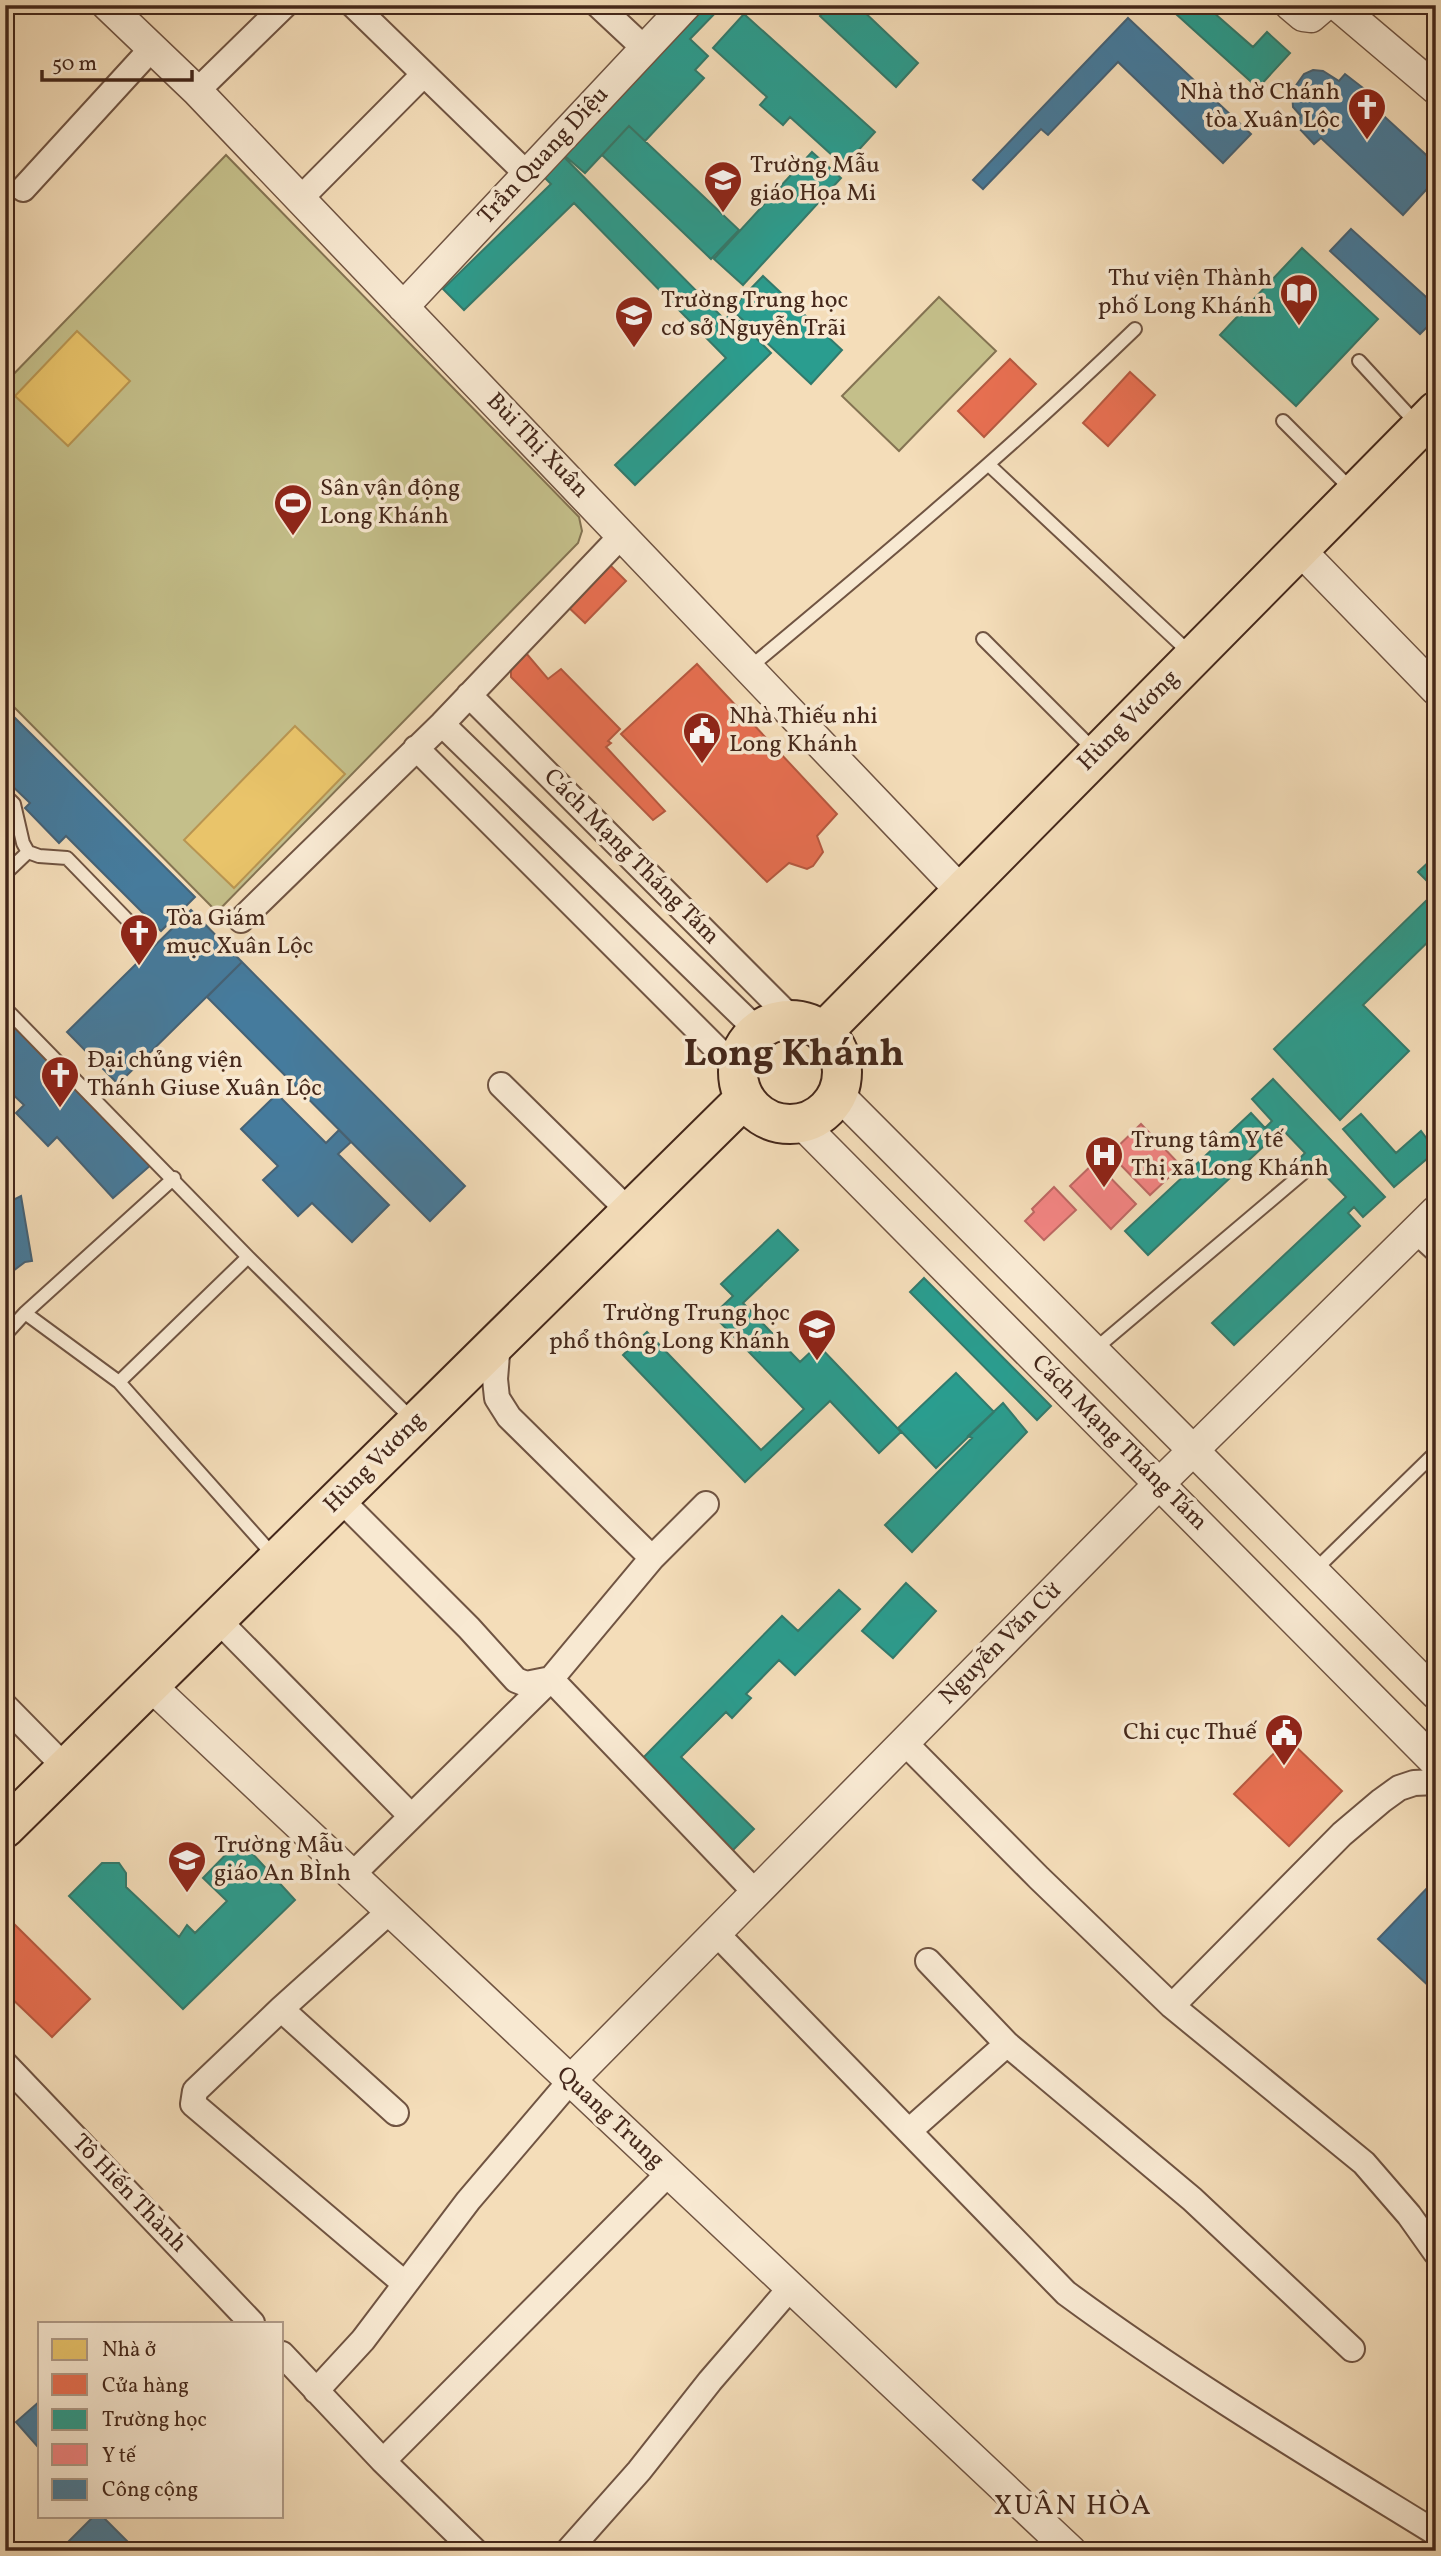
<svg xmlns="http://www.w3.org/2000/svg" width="1441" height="2556" viewBox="0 0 1441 2556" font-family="Vollkorn,serif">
<rect width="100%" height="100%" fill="#f4ddb9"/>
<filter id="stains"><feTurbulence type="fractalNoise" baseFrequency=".00286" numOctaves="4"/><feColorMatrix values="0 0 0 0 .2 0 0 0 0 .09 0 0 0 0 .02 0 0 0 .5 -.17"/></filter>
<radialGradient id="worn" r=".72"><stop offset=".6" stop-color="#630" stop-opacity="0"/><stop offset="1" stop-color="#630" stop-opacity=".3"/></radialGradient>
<path fill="#c4bf8a" stroke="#847352" stroke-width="2" d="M 226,155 L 579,517 L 582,531 L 578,543 L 217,912 L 5,698 L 5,383 Z
M 939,297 L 996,351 L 899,451 L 842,396 Z"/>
<path fill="#e9c46a" stroke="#b89552" stroke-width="2" d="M 77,331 L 130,381 L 68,446 L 15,396 Z
M 295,726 L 345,774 L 234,888 L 184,840 Z"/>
<path fill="#e76f51" stroke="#b65940" stroke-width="2" d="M 1010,359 L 1036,384 L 984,437 L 958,411 Z
M 1130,372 L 1155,395 L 1108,446 L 1083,423 Z
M 610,565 L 626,581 L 585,623 L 563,602 Z
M 520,646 L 548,679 L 561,669 L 620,729 L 608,741 L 611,743 L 606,747 L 665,811 L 653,820 L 511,677 L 511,655 Z
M 697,664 L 837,814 L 817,836 L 823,852 L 813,866 L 807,869 L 789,863 L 767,882 L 621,734 Z
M 1288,1739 L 1342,1791 L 1289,1846 L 1234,1794 Z
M 5,1915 L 90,1999 L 52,2037 L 5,1992 Z"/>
<path fill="#2a9d8f" stroke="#327a6c" stroke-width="2" d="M 707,5 L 723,5 L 690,39 L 708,56 L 695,70 L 704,78 L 645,141 L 629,126 L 585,173 L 565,156 Z
M 815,5 L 857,5 L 918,63 L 896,87 L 820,16 L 823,13 Z
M 1166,5 L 1205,5 L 1253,47 L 1267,32 L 1290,53 L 1258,88 Z
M 744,14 L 875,132 L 844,166 L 790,117 L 783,125 L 760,105 L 767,97 L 713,48 Z
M 629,126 L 739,230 L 711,259 L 602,155 Z
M 812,152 L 841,178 L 743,285 L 714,259 Z
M 563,156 L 725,320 L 731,313 L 771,353 L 635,485 L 615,465 L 726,358 L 574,203 L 464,310 L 443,289 L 551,184 L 543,176 Z
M 1302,248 L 1378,319 L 1296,406 L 1220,335 Z
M 763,276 L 842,350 L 811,384 L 731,309 Z
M 1436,855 L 1436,886 L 1434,888 L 1418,872 Z
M 1436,891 L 1436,934 L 1363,1005 L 1409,1051 L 1340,1120 L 1274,1049 Z
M 1273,1079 L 1385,1197 L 1363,1217 L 1354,1207 L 1348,1213 L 1360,1226 L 1234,1345 L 1212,1323 L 1346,1197 L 1318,1168 L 1313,1173 L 1299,1159 L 1305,1153 L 1282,1129 L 1148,1255 L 1125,1231 L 1251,1113 L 1265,1128 L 1272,1121 L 1252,1099 Z
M 1361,1114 L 1396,1153 L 1421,1131 L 1436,1151 L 1394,1187 L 1343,1129 Z
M 778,1230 L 798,1250 L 743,1303 L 800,1362 L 818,1345 L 901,1432 L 879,1453 L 830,1401 L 745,1482 L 623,1355 L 647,1332 L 761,1450 L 804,1409 L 713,1315 L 733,1296 L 721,1284 Z
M 924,1278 L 1051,1406 L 1037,1420 L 910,1292 Z
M 956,1373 L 994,1412 L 936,1468 L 898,1428 Z
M 1003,1403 L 1027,1432 L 912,1552 L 885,1525 L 972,1438 L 968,1436 Z
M 906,1583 L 936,1611 L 893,1658 L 862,1631 Z
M 839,1590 L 860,1609 L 795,1675 L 779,1660 L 746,1694 L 751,1698 L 732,1718 L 726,1712 L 681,1757 L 754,1829 L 732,1851 L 640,1761 L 782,1616 L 798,1631 Z
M 240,1840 L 295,1900 L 183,2009 L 69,1896 L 102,1863 L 119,1863 L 126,1873 L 126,1887 L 179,1937 L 187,1925 L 195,1933 L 227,1901 L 203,1878 Z"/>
<path fill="#f28482" stroke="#be6863" stroke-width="2" d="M 1141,1124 L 1181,1166 L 1150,1195 L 1110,1154 Z
M 1095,1162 L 1136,1204 L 1111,1229 L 1070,1186 Z
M 1054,1187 L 1076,1210 L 1044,1240 L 1025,1221 L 1034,1212 L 1032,1209 Z"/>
<path fill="#457b9d" stroke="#456276" stroke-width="2" d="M 1128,18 L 1251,134 L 1223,163 L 1118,62 L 1048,135 L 1041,129 L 983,189 L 973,180 Z
M 1313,70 L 1323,71 L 1339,81 L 1345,74 L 1367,91 L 1362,96 L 1436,164 L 1436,179 L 1403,215 L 1321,138 L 1314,144 L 1295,124 L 1301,116 L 1293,107 L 1292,91 L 1304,74 Z
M 1351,229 L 1436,306 L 1436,318 L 1420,334 L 1330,251 Z
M 5,708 L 195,897 L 161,931 L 66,836 L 59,843 L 25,808 L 30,803 L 5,779 Z
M 191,910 L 242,962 L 118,1084 L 67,1032 Z
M 242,962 L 465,1186 L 430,1221 L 207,997 Z
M 5,1013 L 152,1164 L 113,1198 L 57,1137 L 48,1146 L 16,1113 L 24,1105 L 5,1087 Z
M 277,1094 L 326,1143 L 339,1130 L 351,1142 L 338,1154 L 389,1205 L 352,1242 L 312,1203 L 298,1216 L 263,1180 L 278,1166 L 241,1129 Z
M 21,1196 L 32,1261 L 25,1262 L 5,1277 L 5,1204 Z
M 1434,1881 L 1436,1883 L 1436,1983 L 1431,1988 L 1378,1939 Z
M 40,2401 L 40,2444 L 37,2446 L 16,2422 Z
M 94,2516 L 102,2516 L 137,2551 L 59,2551 Z"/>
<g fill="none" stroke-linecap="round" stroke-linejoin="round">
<defs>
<path id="service" d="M 1359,361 L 1417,424
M 1283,421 L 1352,490
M 989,465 L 1191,654
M 983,639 L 1094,750
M 749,668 C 881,558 1012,448 1135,329
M 5,795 L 14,804 L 23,843 L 28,852 L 39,856 L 67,858 L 141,934
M 5,874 L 28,852
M 5,1008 L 248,1257 L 414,1421
M 1412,1235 L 1436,1257
M 25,1313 L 119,1382 L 274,1556
M 5,1335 L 25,1313 L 174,1178
M 1094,1350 L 1302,1174
M 119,1382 L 248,1257
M 1314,1571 L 1436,1452"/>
<path id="minor" d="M 353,5 L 527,174
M 598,5 L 645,49
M 197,91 L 285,5
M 23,189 L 153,47
M 300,199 L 424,74
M 469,695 L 793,1020
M 442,724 L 758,1031
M 416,748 L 737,1069
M 241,920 L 442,724 L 622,535
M 501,1085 L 630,1212
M 498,1342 L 495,1379 L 497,1398 L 509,1417 L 652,1558
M 341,1497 L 347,1506 L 469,1628 L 516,1680 L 526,1684 L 551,1679 L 756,1893
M 217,1619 L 411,1816
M 5,1706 L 66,1768
M 904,1742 L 1039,1878 L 1172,2006 L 1364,2163 L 1409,2215 L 1436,2253
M 352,1875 L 551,1679 L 652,1558 L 706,1504
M 390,1911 L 281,2009 L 195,2091 L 193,2104 L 404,2283
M 716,1933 L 1066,2293 C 1184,2380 1311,2456 1436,2533
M 928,1961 L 1007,2044 L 1192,2199 L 1352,2349
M 1172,2006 L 1342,1834 L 1381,1801 L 1399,1788 L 1414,1783 L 1436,1782
M 281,2009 L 396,2113
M 5,2064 L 252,2323
M 909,2131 L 1007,2044
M 282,2354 L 383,2461 L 475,2551
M 316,2391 L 363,2340 L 468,2201 L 571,2080
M 383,2461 L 669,2173
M 568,2551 L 639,2471 L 710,2381 L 791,2287"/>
<path id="tertiary" d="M 107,5 L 197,91 L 962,892
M 1290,5 L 1303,16 L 1311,17 L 1325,5
M 1337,5 L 1436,89
M 403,307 L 686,5
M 1299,549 L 1436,690
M 838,1094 L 1436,1694
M 802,1124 L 1436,1763
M 150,1685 L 1071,2551
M 571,2080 L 1159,1484 L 1436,1211"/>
<path id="primary" d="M738 1072a52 52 0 1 1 104 0a52 52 0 1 1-104 0Z
M 823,1032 L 1436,411
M 5,1828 L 744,1099"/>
</defs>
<use href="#service" stroke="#705442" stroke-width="16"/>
<use href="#minor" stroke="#705442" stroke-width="28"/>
<use href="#tertiary" stroke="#705442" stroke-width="33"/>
<use href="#primary" stroke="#44271a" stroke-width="42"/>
<use href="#service" stroke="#f8e9d2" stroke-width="12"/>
<use href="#minor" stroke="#f8e9d2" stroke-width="24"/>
<use href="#tertiary" stroke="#f8e9d2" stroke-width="30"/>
<use href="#primary" stroke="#f4ddb9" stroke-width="38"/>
</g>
<defs>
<symbol id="church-pin" viewBox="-11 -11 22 30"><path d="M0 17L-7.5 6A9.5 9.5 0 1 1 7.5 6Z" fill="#8f2418" stroke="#f8e9d2"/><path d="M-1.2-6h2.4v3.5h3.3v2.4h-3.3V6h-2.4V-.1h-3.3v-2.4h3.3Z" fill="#fff"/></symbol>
<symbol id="school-pin" viewBox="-11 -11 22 30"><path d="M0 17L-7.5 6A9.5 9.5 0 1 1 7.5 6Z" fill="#8f2418" stroke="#f8e9d2"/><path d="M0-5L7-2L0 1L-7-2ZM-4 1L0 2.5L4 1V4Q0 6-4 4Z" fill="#fff"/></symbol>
<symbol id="library-pin" viewBox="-11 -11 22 30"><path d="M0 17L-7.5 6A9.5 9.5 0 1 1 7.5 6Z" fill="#8f2418" stroke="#f8e9d2"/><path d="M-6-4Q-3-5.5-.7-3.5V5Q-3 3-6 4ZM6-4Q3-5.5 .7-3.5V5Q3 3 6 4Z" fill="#fff"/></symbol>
<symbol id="stadium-pin" viewBox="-11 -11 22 30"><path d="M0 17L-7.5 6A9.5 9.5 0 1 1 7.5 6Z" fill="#8f2418" stroke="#f8e9d2"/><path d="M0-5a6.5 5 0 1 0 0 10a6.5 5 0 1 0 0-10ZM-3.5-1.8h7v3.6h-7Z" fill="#fff"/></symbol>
<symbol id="civic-pin" viewBox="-11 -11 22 30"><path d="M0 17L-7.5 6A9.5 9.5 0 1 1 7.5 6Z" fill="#8f2418" stroke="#f8e9d2"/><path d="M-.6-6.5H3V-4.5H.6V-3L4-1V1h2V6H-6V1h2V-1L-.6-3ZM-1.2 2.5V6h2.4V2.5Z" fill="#fff"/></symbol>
<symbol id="hospital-pin" viewBox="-11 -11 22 30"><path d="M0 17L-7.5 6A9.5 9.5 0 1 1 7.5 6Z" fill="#8f2418" stroke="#f8e9d2"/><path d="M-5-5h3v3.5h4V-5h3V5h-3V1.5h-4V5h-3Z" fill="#fff"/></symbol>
</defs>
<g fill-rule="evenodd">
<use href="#church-pin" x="1345" y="85" width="44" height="60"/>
<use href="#school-pin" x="701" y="158" width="44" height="60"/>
<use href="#library-pin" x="1277" y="271" width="44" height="60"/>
<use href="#school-pin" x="612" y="293" width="44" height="60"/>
<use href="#stadium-pin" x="271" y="481" width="44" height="60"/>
<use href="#civic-pin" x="680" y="709" width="44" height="60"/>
<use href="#church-pin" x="117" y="911" width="44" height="60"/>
<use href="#church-pin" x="38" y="1053" width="44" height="60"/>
<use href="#hospital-pin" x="1082" y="1133" width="44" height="60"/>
<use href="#school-pin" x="795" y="1306" width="44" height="60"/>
<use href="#civic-pin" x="1262" y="1711" width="44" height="60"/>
<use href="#school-pin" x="165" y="1838" width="44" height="60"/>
</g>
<g text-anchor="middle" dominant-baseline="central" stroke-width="7" stroke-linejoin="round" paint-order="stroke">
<g font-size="24" fill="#44271a" stroke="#f8e9d2" text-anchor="start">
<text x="1340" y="93" text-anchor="end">Nhà thờ Chánh<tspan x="1340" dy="28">tòa Xuân Lộc</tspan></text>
<text x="750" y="166">Trường Mẫu<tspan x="750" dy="28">giáo Họa Mi</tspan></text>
<text x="1272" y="279" text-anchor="end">Thư viện Thành<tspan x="1272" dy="28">phố Long Khánh</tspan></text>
<text x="661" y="301">Trường Trung học<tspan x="661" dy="28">cơ sở Nguyễn Trãi</tspan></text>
<text x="320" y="489">Sân vận động<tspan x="320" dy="28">Long Khánh</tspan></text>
<text x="729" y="717">Nhà Thiếu nhi<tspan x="729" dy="28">Long Khánh</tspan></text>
<text x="166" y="919">Tòa Giám<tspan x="166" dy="28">mục Xuân Lộc</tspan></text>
<text x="87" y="1061">Đại chủng viện<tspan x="87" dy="28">Thánh Giuse Xuân Lộc</tspan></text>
<text x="1131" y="1141">Trung tâm Y tế<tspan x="1131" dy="28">Thị xã Long Khánh</tspan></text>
<text x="790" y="1314" text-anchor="end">Trường Trung học<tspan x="790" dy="28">phổ thông Long Khánh</tspan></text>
<text x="1257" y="1733" text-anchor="end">Chi cục Thuế</text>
<text x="214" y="1846">Trường Mẫu<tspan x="214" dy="28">giáo An BÌnh</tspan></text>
</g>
<g font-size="24" fill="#44271a" stroke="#f8e9d2">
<text transform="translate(544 156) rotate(-47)">Trần Quang Diệu</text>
<text transform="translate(537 446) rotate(46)">Bùi Thị Xuân</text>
<text transform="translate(1129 721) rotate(-45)">Hùng Vương</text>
<text transform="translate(631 857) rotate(45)">Cách Mạng Tháng Tám</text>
<text transform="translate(1119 1443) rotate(45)">Cách Mạng Tháng Tám</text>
<text transform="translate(375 1463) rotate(-45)">Hùng Vương</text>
<text transform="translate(1001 1644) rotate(-45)">Nguyễn Văn Cừ</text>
<text transform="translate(610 2118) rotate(43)">Quang Trung</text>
<text transform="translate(129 2194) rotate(46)">Tô Hiến Thành</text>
</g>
<g font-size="28" letter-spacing="2" fill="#44271a" stroke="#f8e9d2">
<text x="1073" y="2506">XUÂN HÒA</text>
</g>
<g font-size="38" font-weight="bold" fill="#44271a" stroke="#f8e9d2">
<text x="794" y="1055">Long Khánh</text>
</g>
</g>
<rect width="1441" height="2556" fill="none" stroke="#f4ddb9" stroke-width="28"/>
<rect x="7" y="7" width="1427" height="2542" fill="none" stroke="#44271a" stroke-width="3.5"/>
<rect x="14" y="14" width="1413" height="2528" fill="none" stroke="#44271a" stroke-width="2"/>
<rect x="38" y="2322" width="245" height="196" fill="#f8e9d2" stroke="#b09b88" stroke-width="2"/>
<rect x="52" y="2339" width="35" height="21" fill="#e9c46a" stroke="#b09b88" stroke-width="2"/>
<text x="102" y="2356" font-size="21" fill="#44271a">Nhà ở</text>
<rect x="52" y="2374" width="35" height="21" fill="#e76f51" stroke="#b09b88" stroke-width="2"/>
<text x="102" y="2392" font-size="21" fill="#44271a">Cửa hàng</text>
<rect x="52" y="2409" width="35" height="21" fill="#2a9d8f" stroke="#b09b88" stroke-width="2"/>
<text x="102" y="2426" font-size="21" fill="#44271a">Trường học</text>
<rect x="52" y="2444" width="35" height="21" fill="#f28482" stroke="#b09b88" stroke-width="2"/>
<text x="102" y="2462" font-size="21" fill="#44271a">Y tế</text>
<rect x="52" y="2479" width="35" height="21" fill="#457b9d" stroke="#b09b88" stroke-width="2"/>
<text x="102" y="2496" font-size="21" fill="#44271a">Công cộng</text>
<path d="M42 70v10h150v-10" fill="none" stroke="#44271a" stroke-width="3.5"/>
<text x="52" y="70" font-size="21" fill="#44271a" stroke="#f8e9d2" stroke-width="5" paint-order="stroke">50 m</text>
<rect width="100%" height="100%" filter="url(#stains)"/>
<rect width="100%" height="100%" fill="url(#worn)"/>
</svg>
